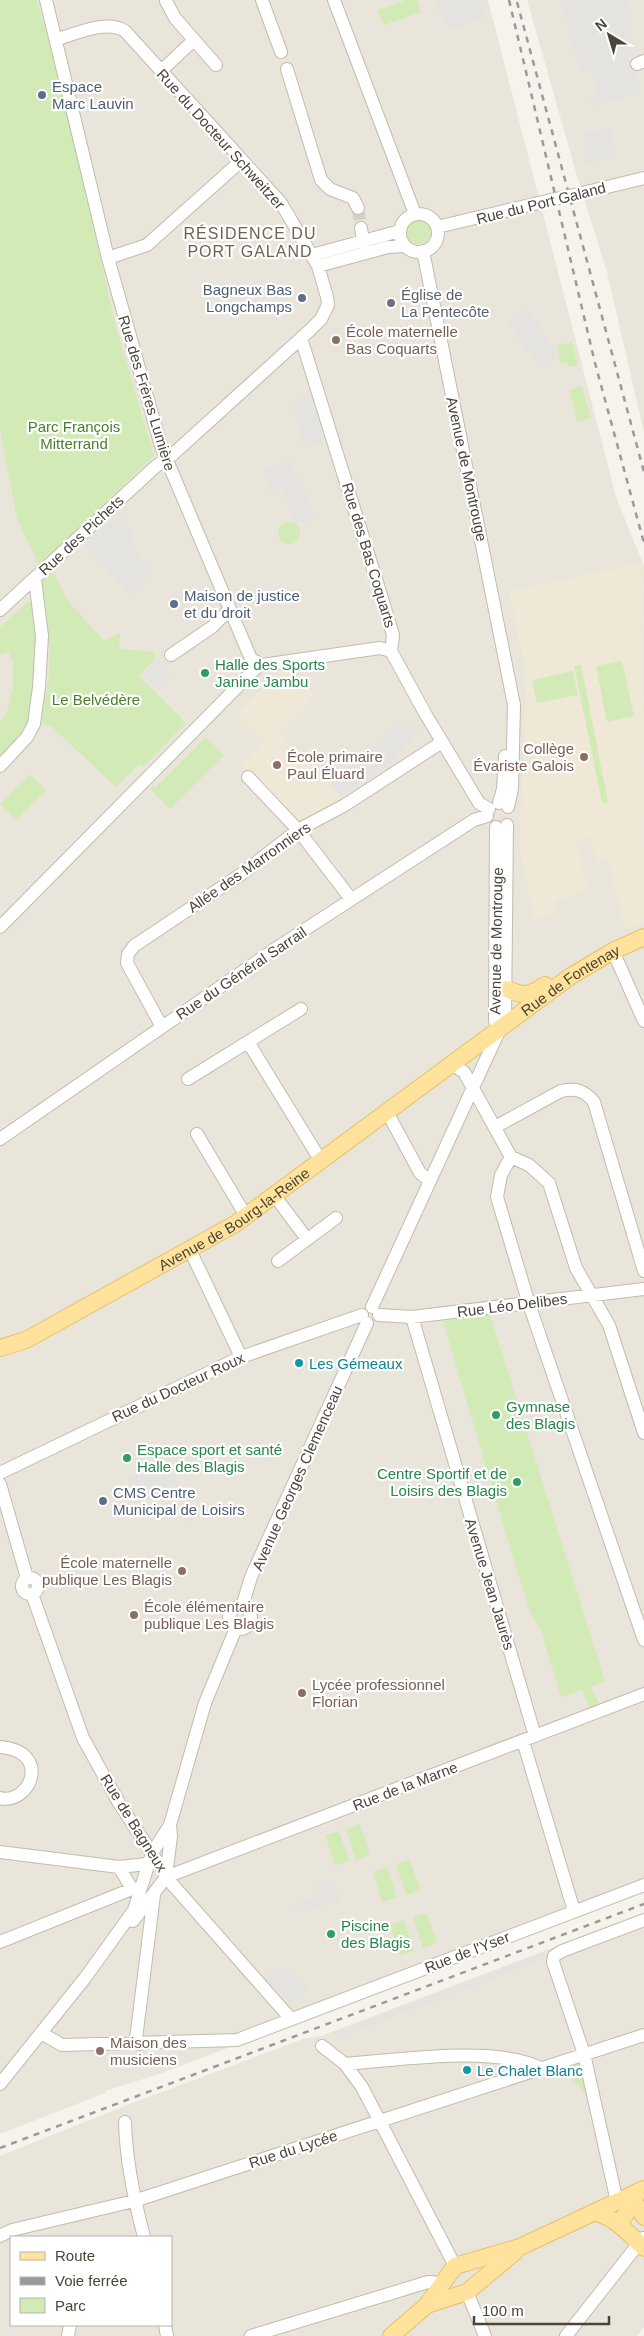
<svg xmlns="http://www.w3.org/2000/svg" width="644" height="2336" viewBox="0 0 644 2336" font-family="Arial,sans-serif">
<rect width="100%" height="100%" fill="#f6f3ec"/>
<path fill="#eae5da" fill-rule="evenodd" d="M 0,0 L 488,0 L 616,497 L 644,566 L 644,1890 L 159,2074 L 105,2091 L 105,2093 L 0,2134 Z
M 527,0 L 644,0 L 644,433 L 607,272 L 577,176 Z
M 644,1913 L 644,2327 L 637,2336 L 0,2336 L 0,2156 L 127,2105 L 303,2039 L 321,2036 ZM 11,2237 L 171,2237 L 171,2325 L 11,2325 Z"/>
<path fill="#efe8d6" d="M 643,563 L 644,922 L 626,930 L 608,858 L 597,861 L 591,837 L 576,840 L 588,889 L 554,902 L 557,914 L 535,919 L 519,847 L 527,678 L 509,591 Z
M 288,669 L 316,695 L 279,733 L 300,755 L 304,751 L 342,800 L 301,821 L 297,820 L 241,765 L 265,740 L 237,714 L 279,671 Z"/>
<path fill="#d2eab5" d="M 0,0 L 37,0 L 56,64 L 116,327 L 154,456 L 39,565 L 17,519 L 0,429 Z
M 405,0 L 417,0 L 421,12 L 384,25 L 378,10 Z
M407 232a12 12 0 1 1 24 0a12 12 0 1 1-24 0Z
M 572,342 L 578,365 L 569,367 L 568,362 L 561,364 L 557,346 Z
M 582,386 L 590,418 L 577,422 L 569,390 Z
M278 533a11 11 0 1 1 22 0a11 11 0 1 1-22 0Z
M 53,572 L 68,601 L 104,641 L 120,633 L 119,649 L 155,652 L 155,659 L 139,676 L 186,723 L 143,767 L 139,764 L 116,787 L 52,727 L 41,723 L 49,674 L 49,634 L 42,581 Z
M 28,602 L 31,602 L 38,635 L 35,694 L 29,728 L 0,761 L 0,723 L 7,712 L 13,688 L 13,661 L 8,652 L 0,654 L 0,627 Z
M 622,661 L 634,716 L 607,722 L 596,666 Z
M 581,665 L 608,802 L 602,803 L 574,666 Z
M 573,671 L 578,695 L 537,703 L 532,680 Z
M 206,737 L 224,755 L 170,809 L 150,789 L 153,786 L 155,788 Z
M 29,774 L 46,790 L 16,820 L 0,804 Z
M 490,1315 L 605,1681 L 591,1687 L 600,1705 L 589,1708 L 582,1690 L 561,1697 L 540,1627 L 531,1615 L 511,1551 L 443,1321 Z
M 360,1824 L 370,1855 L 356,1860 L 346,1829 Z
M 339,1831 L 349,1861 L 335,1866 L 325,1835 Z
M 410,1860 L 420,1890 L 406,1895 L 396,1864 Z
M 387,1867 L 397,1898 L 382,1902 L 373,1872 Z
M 427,1913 L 437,1943 L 423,1948 L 413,1917 Z
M 404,1920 L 414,1951 L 400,1955 L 390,1925 Z
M 580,2057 L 591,2099 L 572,2079 L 546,2068 Z"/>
<path fill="#e5e3e0" d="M 435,0 L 456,0 L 457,3 L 479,0 L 486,17 L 454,30 L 442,21 Z
M 560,0 L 629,0 L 633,65 L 640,93 L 592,107 L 588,97 L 597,94 L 597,81 L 590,71 L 581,73 Z
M 610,127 L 617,157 L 585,165 L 583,159 L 588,154 L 583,134 Z
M 527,307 L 559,356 L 541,369 L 507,322 Z
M 312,390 L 327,439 L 304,447 L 293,406 Z
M 289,460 L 301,481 L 315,521 L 293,521 L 282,487 L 270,491 L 264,470 Z
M 118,514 L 132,531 L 129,537 L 140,555 L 138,557 L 150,570 L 152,576 L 129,595 L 84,544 Z
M 155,661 L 173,661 L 164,670 L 171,676 L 158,689 L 143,674 Z
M 411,721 L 419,731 L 384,768 L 340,798 L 328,779 L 371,752 L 399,723 L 404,727 Z
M 169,1461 L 193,1521 L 186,1523 L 173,1490 L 137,1504 L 127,1479 Z
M 333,1879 L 340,1901 L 292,1914 L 296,1904 L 320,1896 L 315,1884 Z
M 544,1952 L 546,1958 L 339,2038 L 336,2032 Z
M 282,1966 L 310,1990 L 290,2003 L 264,1979 Z"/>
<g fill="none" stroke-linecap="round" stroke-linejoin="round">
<path stroke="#d4d0c8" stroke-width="12" stroke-dasharray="12 6" stroke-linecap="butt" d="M 358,208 L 361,228"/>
<defs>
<path id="minor" d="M 46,0 L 108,258 L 161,446 L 251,659 L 262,665 L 380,648 L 391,651
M 262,0 L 281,52
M 334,0 L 415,214
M 166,1 L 175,18 L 216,65
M 637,64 L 644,61
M 287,69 L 321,180 L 330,189 L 353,198 L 358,208
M 161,71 L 194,40
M 578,194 L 644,178
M400 233a19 19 0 1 1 38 0a19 19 0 1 1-38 0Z
M 437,227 L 551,200
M 361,228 L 363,242
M 423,251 L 514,705 L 512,789 L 508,807
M 312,255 L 400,231
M 108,258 L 147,245 L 242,160
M 318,266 L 388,247 L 405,246
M 301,338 L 381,595 L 393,635 L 391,651 L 426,715 L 479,803 L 489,809
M 0,610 L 155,467 L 172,455 L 309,331 L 321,319 L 328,305 L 327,297 L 318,266 L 281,203 L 125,31 C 107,19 76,34 57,39
M 171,655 L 212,627 L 230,609
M 0,766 L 27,737 L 34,724 L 39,687 L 42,636 L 35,579
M 248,777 L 298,830 L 351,899
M 499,803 L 503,789 L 505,756
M 496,827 L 495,1021 L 500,1028
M 0,927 L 259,665
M 613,951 L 644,1021
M 162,1027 L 127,963 L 128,954 L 134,946 L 240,875 L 298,830 L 345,805 L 442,742
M 248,1042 L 321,1161
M 451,1064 L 464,1072 L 511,1157 L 529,1165 L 549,1183 L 576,1268 L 609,1325 L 644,1433
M 188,1079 L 301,1009
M 387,1112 L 420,1173 L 430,1181
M 495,1127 L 561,1091 C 576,1088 584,1090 594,1102 L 644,1271
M 197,1134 L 246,1216
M 0,1139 L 278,947 L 474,820 L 487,816
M 511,1157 L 501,1175 L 497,1197 L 529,1304 L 644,1640
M 274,1195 L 307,1239
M 190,1250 L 241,1357
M 278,1261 L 336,1218
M 372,1307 L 505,1018 L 507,825
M 379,1315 L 412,1317 L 644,1289
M 412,1317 L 535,1736
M 0,1473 L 241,1357 L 362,1315
M 0,1484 L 27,1578
M22 1586a8 8 0 1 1 16 0a8 8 0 1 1-16 0Z
M 32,1594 L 83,1738 L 119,1803 L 172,1884 L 291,2019
M229 1618a11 11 0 1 1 22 0a11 11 0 1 1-22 0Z
M 242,1607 L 251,1577 L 367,1323
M 523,1741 L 574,1911
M 0,1747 C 52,1751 31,1805 0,1798
M 0,1852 L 119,1867 L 156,1863
M 119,1867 L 132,1889
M 166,1877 L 644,1694
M 133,1921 L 166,1877 L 171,1836 L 170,1825
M 0,1942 L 132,1889 L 141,1888
M 41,2033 L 62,2045 L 237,2040 L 644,1885
M 139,2044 L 136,2039 L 154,1895
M 322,2046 L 345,2064 L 362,2087 L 455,2266
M 345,2064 C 400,2060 492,2045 541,2068
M 0,2084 L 85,1978 L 134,1910 L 152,1853 L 170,1825 L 205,1703 L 236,1628
M 125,2122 C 126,2162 134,2199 144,2237
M 617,2202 L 584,2054 L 553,1962 L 554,1956 L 562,1951 L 644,1920
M 0,2236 L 12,2230 L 134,2201 L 644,2035
M 467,2292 L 485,2336
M 165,2325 L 167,2336
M 68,2336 L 70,2325
M 251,2336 L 428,2282 L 443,2283
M 566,2336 L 643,2238"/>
<g id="major">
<path d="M 507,989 C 524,997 530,995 545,985"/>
<path id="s1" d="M 0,1348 L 26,1340 L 235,1224 L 571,976 L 613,951 L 644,937"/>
<path d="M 625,2199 L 638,2207 L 644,2217"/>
<path d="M 594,2212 C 616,2218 628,2233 644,2248"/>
<path d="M 620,2224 L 638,2192"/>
<path d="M 427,2305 L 467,2292 L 515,2252"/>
<path d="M 391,2336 L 427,2305 L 455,2266 L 520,2247 L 644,2189"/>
</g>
</defs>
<use href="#minor" stroke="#c2bbae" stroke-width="14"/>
<use href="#major" stroke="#e6c16a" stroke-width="18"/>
<use href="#minor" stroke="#fff" stroke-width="12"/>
<use href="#major" stroke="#ffe39c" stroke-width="16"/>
<path stroke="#9a9a9a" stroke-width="2.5" stroke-dasharray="6 6" stroke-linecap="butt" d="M 509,0 L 595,363 L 644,543
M 517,2 L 644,472
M 0,2148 L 644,1904"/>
<defs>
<path id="minor-bridge" d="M 551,200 L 578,194"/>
</defs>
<use href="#minor-bridge" stroke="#c2bbae" stroke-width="14" stroke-linecap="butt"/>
<use href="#minor-bridge" stroke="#fff" stroke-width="12"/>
</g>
<g fill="#5c6f8a" stroke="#fff" stroke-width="2">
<circle cx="42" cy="95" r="5"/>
<circle cx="302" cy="298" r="5"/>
<circle cx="174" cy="604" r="5"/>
<circle cx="103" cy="1501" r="5"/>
</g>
<circle fill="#6b7280" stroke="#fff" stroke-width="2" cx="391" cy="303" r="5"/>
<g fill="#8d6e63" stroke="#fff" stroke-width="2">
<circle cx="336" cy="340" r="5"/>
<circle cx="584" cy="757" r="5"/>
<circle cx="277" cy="765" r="5"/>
<circle cx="182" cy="1571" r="5"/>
<circle cx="134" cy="1615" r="5"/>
<circle cx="302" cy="1693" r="5"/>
<circle cx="100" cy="2051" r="5"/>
</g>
<g fill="#2e9e5b" stroke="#fff" stroke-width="2">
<circle cx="205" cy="673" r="5"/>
<circle cx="496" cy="1415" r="5"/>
<circle cx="127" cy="1458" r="5"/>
<circle cx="517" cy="1482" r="5"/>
<circle cx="331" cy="1934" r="5"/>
</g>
<g fill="#0f9aa8" stroke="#fff" stroke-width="2">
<circle cx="299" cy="1363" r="5"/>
<circle cx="467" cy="2070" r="5"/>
</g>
<g text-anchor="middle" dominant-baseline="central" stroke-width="4.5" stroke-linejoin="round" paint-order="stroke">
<g font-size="15" fill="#4e5e75" stroke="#fff" text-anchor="start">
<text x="52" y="86">Espace<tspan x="52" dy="17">Marc Lauvin</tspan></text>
<text x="292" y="289" text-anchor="end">Bagneux Bas<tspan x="292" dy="17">Longchamps</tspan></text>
<text x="184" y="595">Maison de justice<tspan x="184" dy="17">et du droit</tspan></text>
<text x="113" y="1492">CMS Centre<tspan x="113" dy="17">Municipal de Loisirs</tspan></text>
</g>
<g font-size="15" fill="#4b4439" stroke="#fff">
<text transform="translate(221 139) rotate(48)">Rue du Docteur Schweitzer</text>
<text transform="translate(541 203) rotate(-14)">Rue du Port Galand</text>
<text transform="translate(147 393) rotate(73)">Rue des Frères Lumière</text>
<text transform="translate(467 469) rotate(78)">Avenue de Montrouge</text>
<text transform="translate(81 535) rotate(-43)">Rue des Pichets</text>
<text transform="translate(369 555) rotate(73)">Rue des Bas Coquarts</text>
<text transform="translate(249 867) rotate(-35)">Allée des Marronniers</text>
<text transform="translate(496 941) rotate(-89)">Avenue de Montrouge</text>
<text transform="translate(241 973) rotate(-34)">Rue du Général Sarrail</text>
<text stroke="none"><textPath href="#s1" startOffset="681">Rue de Fontenay</textPath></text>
<text stroke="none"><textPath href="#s1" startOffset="268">Avenue de Bourg-la-Reine</textPath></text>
<text transform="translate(512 1305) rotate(-7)">Rue Léo Delibes</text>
<text transform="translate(178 1387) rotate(-25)">Rue du Docteur Roux</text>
<text transform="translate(297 1478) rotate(-66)">Avenue Georges Clemenceau</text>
<text transform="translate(490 1584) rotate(73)">Avenue Jean Jaurès</text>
<text transform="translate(405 1786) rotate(-21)">Rue de la Marne</text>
<text transform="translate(134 1823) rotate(58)">Rue de Bagneux</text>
<text transform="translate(467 1952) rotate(-21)">Rue de l'Yser</text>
<text transform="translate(293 2149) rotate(-18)">Rue du Lycée</text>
</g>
<g font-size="15" fill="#5b616d" stroke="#fff" text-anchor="start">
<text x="401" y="294">Église de<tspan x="401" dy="17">La Pentecôte</tspan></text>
</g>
<g font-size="15" fill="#785e54" stroke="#fff" text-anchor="start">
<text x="346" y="331">École maternelle<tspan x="346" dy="17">Bas Coquarts</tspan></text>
<text x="574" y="748" text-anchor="end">Collège<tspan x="574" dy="17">Évariste Galois</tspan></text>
<text x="287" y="756">École primaire<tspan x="287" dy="17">Paul Éluard</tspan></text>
<text x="172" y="1562" text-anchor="end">École maternelle<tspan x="172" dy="17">publique Les Blagis</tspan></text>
<text x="144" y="1606">École élémentaire<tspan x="144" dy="17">publique Les Blagis</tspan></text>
<text x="312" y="1684">Lycée professionnel<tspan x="312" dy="17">Florian</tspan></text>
<text x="110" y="2042">Maison des<tspan x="110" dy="17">musiciens</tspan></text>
</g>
<g font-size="15" fill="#4a7f2a" stroke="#fff">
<text x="74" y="426">Parc François<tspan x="74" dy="17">Mitterrand</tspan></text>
<text x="96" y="699">Le Belvédère</text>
</g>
<g font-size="15" fill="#27864d" stroke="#fff" text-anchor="start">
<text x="215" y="664">Halle des Sports<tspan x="215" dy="17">Janine Jambu</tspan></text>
<text x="506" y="1406">Gymnase<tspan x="506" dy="17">des Blagis</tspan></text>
<text x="137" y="1449">Espace sport et santé<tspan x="137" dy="17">Halle des Blagis</tspan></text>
<text x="507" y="1473" text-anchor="end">Centre Sportif et de<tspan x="507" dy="17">Loisirs des Blagis</tspan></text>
<text x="341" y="1925">Piscine<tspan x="341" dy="17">des Blagis</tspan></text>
</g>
<g font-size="15" fill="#0d838f" stroke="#fff" text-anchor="start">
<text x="309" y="1363">Les Gémeaux</text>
<text x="477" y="2070">Le Chalet Blanc</text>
</g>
<g font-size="16" letter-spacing="1" fill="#6e6250" stroke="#fff">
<text x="250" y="233">RÉSIDENCE DU<tspan x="250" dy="18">PORT GALAND</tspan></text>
</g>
</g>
<rect x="10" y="2236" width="162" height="90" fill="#ffffff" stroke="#b7b4b0"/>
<rect x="20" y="2252" width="25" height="8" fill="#ffe39c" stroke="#b7b4b0"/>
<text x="55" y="2261" font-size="15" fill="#4b4439">Route</text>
<rect x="20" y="2277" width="25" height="8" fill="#9a9a9a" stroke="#b7b4b0"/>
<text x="55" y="2286" font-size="15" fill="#4b4439">Voie ferrée</text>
<rect x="20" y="2298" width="25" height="15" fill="#d2eab5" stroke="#b7b4b0"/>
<text x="55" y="2311" font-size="15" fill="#4b4439">Parc</text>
<g transform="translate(609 35) rotate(322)" stroke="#ffffff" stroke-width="4" paint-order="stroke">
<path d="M0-4L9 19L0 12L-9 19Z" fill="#4b4439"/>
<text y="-8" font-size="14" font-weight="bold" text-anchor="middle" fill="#4b4439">N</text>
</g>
<path d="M474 2316v8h135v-8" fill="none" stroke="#4b4439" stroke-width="2.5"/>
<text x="482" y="2316" font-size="15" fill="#4b4439" stroke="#ffffff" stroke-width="4" paint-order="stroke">100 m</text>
</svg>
